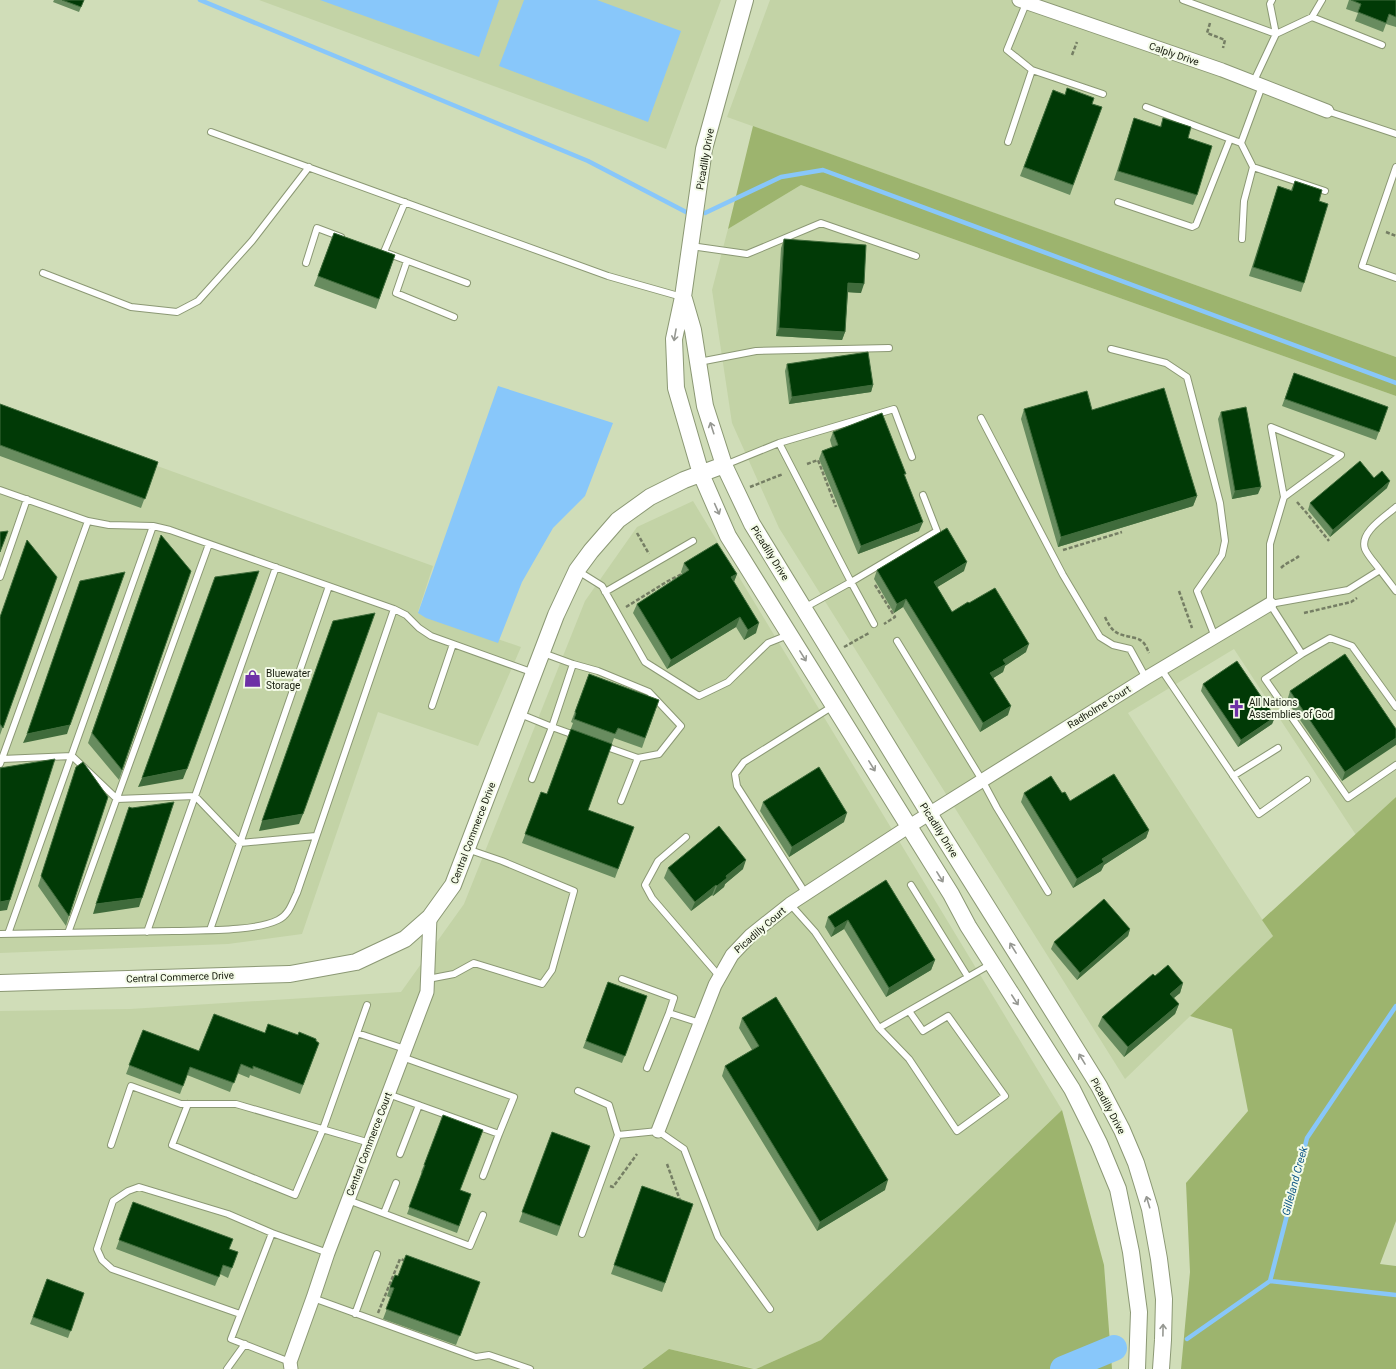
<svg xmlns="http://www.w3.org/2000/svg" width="1396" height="1369" viewBox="0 0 1396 1369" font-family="Roboto,sans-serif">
<rect width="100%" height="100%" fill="#d0ddb8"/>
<path fill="#c3d3a6" d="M 259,0 L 721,0 L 666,149 Z
M 770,0 L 1396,0 L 1396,357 L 727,117 Z
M 801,185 L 1396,396 L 1396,797 L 1356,835 L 1234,649 L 1128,713 L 1273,936 L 1125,1079 L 779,528 L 732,423 L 712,290 L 728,229 Z
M 0,409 L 433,566 L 418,612 L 521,647 L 478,746 L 378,712 L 302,934 L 228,944 L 0,953 Z
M 693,501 L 1062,1110 L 821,1340 L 756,1369 L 669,1349 L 642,1369 L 0,1369 L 0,1011 L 130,1009 L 401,992 L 464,904 L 585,601 L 637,527 Z"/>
<path fill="#9db46e" d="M 753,126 L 1396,357 L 1396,396 L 801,185 L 728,229 Z
M 1396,797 L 1396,1221 L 1380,1264 L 1396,1266 L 1396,1369 L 1181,1369 L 1190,1272 L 1186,1183 L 1248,1111 L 1232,1029 L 1190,1016 L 1273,936 L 1262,920 Z
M 1062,1110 L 1104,1265 L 1112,1369 L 756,1369 L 821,1340 Z
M 669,1349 L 754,1369 L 642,1369 Z"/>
<path fill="#88c7fa" d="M 320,0 L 499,0 L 479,57 Z
M 524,0 L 597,0 L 681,31 L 648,122 L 499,66 Z
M 498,386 L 613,423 L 585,496 L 553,528 L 522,582 L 498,643 L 426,618 L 418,613 Z"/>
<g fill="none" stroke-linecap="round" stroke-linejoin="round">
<path stroke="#88c7fa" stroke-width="4.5" d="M 200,0 L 588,161 L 686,212
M 705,213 L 781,177 L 823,170 L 1396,383
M 1270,1281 L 1396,1295
M 1187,1339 L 1270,1281 L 1307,1138 L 1396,1006"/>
<path stroke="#88c7fa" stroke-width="26" d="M 1063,1369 L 1114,1348"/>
<defs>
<path id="service" d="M 1183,0 L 1276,34
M 1272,0 L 1270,4 L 1276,34
M 1027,1 L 1007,50 L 1032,70 L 1103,94
M 1312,17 L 1322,0
M 1253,83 L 1276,34 L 1312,17 L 1382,45
M 1146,107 L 1241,143 L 1253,167 L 1244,201 L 1242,239
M 1327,111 L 1396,134
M 211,132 L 608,276 L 682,297
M 1008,142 L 1032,70
M 1241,143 L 1262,86
M 1253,167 L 1325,191
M 1396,167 L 1362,266 L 1396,278
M 405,202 L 384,252 L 467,283
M 1118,202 L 1192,227 L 1196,225 L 1230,139
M 691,246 L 747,254 L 821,223 L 916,256
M 407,261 L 396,293 L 454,317
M 306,263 L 317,228 L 341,237
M 43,273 L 131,307 L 177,312 L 198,301 L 252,241 L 309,167
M 1111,349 L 1166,363 L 1187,377 L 1220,503 L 1225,541 L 1222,555 L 1197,591 L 1215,637
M 699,362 L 756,351 L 889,348
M 981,418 L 1063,575 L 1100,637 L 1113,645 L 1130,649 L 1146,678
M 779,443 L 894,409 L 912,457
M 725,465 L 779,443 L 851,582 L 804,608
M 0,490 L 88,521 L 109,525 L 153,526 L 170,530 L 394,609 L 406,615 L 419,628 L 431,636 L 534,673
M 1284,497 L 1271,427 L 1341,455 L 1284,497 L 1270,544 L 1270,604 L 1302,654
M 1380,570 L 1396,591
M 578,571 L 602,586 L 645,662 L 699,696 L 728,682 L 768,643 L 788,635
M 0,577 L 27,499
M 605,592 L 693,541
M 1270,604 L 1348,590 L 1380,570 C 1375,563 1368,556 1365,549 C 1359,532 1386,516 1396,507
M 874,624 L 851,582 L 937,531 L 923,495
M 897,641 L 982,780 L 997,808 L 1048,892
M 543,653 L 573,664 L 552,727 L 577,736
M 573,664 L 598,671 L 649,692 L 681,726 L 659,754 L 638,758 L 621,801
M 1161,669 L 1259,814 L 1307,780
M 432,706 L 453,644
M 1396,707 L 1352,646 L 1330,638 L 1302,654 L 1265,679 L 1348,798 L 1396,765
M 520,714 L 552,727 L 532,779
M 604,746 L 638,758
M 0,758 L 2,759 L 72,756 L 117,799 L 195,796 L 240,843 L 316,836
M 0,764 L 88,521
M 1233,776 L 1278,748
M 686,837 L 658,861 L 645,885 L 652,898 L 720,977
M 911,885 L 968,977
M 806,894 L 737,786 L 735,774 L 744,762 L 833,706
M 790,904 L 815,932 L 879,1028 L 991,964
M 210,930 L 329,586
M 147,932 L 276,567
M 68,933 L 209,544
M 0,934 C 58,933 115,932 173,931 C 201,930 253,932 278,920 C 289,915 292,903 297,893 L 394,609
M 8,934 L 153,526
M 428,979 L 454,974 L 474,963 L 542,984 L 552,970 L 574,891 L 502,861 L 467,849
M 622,979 L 674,998 L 669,1013 L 700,1023
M 879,1028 L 909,1059 L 957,1131 L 1005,1096 L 948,1016 L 923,1031 L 909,1011
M 357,1033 L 405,1049
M 647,1068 L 669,1013
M 578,1091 L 609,1105 L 618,1135
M 388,1094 L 499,1134 L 512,1102 L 514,1097 L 402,1057
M 188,1104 L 172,1145 L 295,1195 L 323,1129 L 367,1005
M 111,1145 L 131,1086 L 181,1104 L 236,1104 L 370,1143
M 400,1154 L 419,1105
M 483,1176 L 499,1134
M 348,1200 L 470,1246 L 483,1215
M 384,1213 L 396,1183
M 582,1234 L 618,1135 L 658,1131 L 684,1149 L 718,1237 L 770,1309
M 313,1298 L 476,1357 L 489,1355 L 530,1369
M 240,1314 L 112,1269 L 102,1260 L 97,1249 L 113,1201 L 128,1191 L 139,1187 L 228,1214 L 272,1233
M 355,1314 L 377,1254
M 290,1362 L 231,1339 L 272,1233 L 328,1253
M 227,1369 L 245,1344"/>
<path id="minor" d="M 1019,0 L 1222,70 L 1327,111
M 658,1131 L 715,985 L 732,955 L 751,935 L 790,904 L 908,827 L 1146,678 L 1270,604
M 291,1369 L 290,1362 L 313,1298 L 328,1253 L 427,992 L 430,917"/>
<path id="tertiary" d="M 745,0 L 704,149 L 683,297 L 674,339 L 676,388 L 701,474 L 728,536 L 951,894 L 968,926 L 1072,1089 L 1099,1143 L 1118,1189 L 1131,1252 L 1139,1312 L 1137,1369
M 684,299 L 693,330 L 705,406 L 724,465 L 752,524 L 941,833 L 1060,1023 L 1099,1086 L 1122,1130 L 1136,1163 L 1150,1209 L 1159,1259 L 1164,1299 L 1163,1340 L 1161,1369
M 0,983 L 290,974 L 356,962 L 405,939 L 430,917 L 453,885 L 556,615 L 577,570 L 591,551 L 618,520 L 650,497 L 684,480 L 724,465"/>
</defs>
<use href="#service" stroke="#8b9874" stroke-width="8"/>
<use href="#minor" stroke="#8b9874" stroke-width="15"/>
<use href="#tertiary" stroke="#8b9874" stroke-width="18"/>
<path stroke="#757e64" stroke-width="2.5" stroke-dasharray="4 2" stroke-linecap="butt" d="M 1210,23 L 1207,33 L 1225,40 L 1223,48
M 1072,55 L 1077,42
M 1386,232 L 1396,236
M 807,464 L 818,460 L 836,507
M 750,487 L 783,474
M 1297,502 L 1305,511 L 1329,541
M 637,533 L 649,554
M 1063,550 L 1122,532
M 1281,568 C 1287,562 1293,561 1299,556
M 875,585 L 895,617 L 884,624
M 1179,591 L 1192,628
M 626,607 L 668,581 L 682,574
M 1304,613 L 1351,602 L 1357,598
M 1105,617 C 1112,632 1116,634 1131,637 C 1134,638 1138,638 1140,640 C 1145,642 1147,649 1149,653
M 844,647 L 869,633
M 667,1164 L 681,1203
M 610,1186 L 613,1187 L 637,1154
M 378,1313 L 400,1259 L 406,1261"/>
<use href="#service" stroke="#fff" stroke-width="6"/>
<use href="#minor" stroke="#fff" stroke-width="13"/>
<use href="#tertiary" stroke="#fff" stroke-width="16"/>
</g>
<path fill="#688c5f" d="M 54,0 L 84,0 L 79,12 L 53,2 Z
M 1349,0 L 1396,0 L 1396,27 L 1386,24 L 1383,32 L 1355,21 L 1358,13 L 1346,9 Z
M 1053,90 L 1102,107 L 1070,195 L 1020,176 Z
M 1134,118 L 1160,127 L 1163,118 L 1188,138 L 1197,195 L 1193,205 L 1114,180 Z
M 1295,181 L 1319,201 L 1304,283 L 1301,292 L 1249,276 L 1278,186 L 1291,190 Z
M 334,233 L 395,255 L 376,309 L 314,286 Z
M 784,239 L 861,293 L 848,292 L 845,332 L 842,340 L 776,336 L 781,248 Z
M 787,364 L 873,385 L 871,392 L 789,404 L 785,371 Z
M 1294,373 L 1388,407 L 1376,440 L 1282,406 Z
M 0,404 L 158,462 L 141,508 L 0,456 Z
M 1024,409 L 1092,410 L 1197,496 L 1193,506 L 1058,547 L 1021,419 Z
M 1221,412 L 1258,494 L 1232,499 L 1218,419 Z
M 833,432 L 905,476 L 919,531 L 858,554 L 819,459 L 822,451 L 832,447 L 830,440 Z
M 1374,478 L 1387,488 L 1330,537 L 1308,510 L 1310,503 Z
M 161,535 L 191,571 L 119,780 L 88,743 Z
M 684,563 L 737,574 L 734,582 L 756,633 L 744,640 L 736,627 L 667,669 L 633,613 L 637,604 L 682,574 L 681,572 Z
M 877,570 L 964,571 L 937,587 L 952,612 L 969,603 L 1026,652 L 1005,666 L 1003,672 L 993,678 L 1008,715 L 980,732 L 903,607 L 894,613 L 874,579 Z
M 57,577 L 0,735 L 0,617 Z
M 589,674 L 659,700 L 642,748 L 614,738 L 588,810 L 634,827 L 615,878 L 522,843 L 541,792 L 547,794 L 573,723 L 571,722 Z
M 1203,684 L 1275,717 L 1272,724 L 1238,747 L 1201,691 Z
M 1290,691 L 1396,729 L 1342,781 L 1287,701 Z
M 76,767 L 69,916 L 66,926 L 38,886 Z
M 1024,793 L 1062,793 L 1070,801 L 1149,830 L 1146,838 L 1104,865 L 1101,871 L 1073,888 L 1021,802 Z
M 763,802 L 844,822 L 789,857 L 760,811 Z
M 668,868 L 743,869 L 725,884 L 724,887 L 713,896 L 712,895 L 691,911 L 664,878 Z
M 886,880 L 935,960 L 931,970 L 886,997 L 844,929 L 831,937 L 825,927 L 828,917 Z
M 1130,929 L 1128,936 L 1077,980 L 1051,949 L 1054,942 Z
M 1155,976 L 1183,983 L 1180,993 L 1173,998 L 1179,1004 L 1175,1014 L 1124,1057 L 1098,1026 L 1102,1017 Z
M 608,982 L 647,996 L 622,1063 L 583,1048 Z
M 742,1018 L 885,1190 L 817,1231 L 722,1076 L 725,1066 L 752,1050 L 739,1028 Z
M 143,1030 L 199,1051 L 265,1033 L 316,1041 L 319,1043 L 300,1094 L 250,1075 L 249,1078 L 237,1073 L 230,1092 L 187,1075 L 180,1094 L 126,1074 Z
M 552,1132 L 590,1146 L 557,1236 L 519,1222 Z
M 424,1165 L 460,1190 L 471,1194 L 457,1233 L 407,1214 L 422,1173 L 421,1172 Z
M 642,1186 L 693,1204 L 662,1292 L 611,1274 Z
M 133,1202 L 229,1249 L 238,1252 L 228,1278 L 220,1274 L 215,1286 L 116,1249 Z
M 398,1276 L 480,1282 L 456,1345 L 383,1319 L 391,1298 L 387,1296 L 390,1287 Z
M 47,1279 L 84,1293 L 68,1338 L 30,1324 Z"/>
<path fill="#3f6b3b" d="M 848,283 L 864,284 L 861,293 L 845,292 Z
M 779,328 L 845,332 L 842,340 L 776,336 Z
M 873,385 L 871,392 L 789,404 L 792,397 Z
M 1390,481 L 1387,488 L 1330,537 L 1333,530 Z
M 1261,487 L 1258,494 L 1232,499 L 1235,491 Z
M 1197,496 L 1193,506 L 1058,547 L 1061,537 Z
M 923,522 L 919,531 L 858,554 L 861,546 Z
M 967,562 L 964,571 L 931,591 L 934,582 Z
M 737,574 L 733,584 L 731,577 Z
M 906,599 L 903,607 L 894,613 L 897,604 Z
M 740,617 L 736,627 L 667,669 L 671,660 Z
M 759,623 L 756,633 L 744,640 L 748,630 Z
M 1029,644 L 1026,652 L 1005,666 L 1003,672 L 987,682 L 990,673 L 1003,660 Z
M 1011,706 L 1008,715 L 980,732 L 983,723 Z
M 1275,717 L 1272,724 L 1238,747 L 1241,740 Z
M 70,725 L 67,734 L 23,743 L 27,734 Z
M 1396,738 L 1396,745 L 1342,781 L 1345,772 Z
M 187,769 L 183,779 L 138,787 L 142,778 Z
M 847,813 L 844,822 L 789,857 L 792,847 Z
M 303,814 L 299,824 L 259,831 L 262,821 Z
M 1149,830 L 1146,838 L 1104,865 L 1101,871 L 1073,888 L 1077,879 L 1102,859 Z
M 746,860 L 743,869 L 725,884 L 724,887 L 713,896 L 717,886 L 726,876 Z
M 716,885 L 712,895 L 691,911 L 695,902 Z
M 142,898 L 139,907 L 93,914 L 96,904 Z
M 10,900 L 7,910 L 0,911 L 0,902 Z
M 848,920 L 844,929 L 831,937 L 835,928 Z
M 1130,929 L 1128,936 L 1077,980 L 1080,973 Z
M 935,960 L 931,970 L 886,997 L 889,988 Z
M 1183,983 L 1180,993 L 1167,1004 L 1170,994 Z
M 1179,1004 L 1175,1014 L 1124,1057 L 1128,1047 Z
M 888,1180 L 885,1190 L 817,1231 L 820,1222 Z"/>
<path fill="#013a06" stroke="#3f6b3b" d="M 62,0 L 84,0 L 81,7 Z
M 1351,0 L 1396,0 L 1396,17 L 1389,14 L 1386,23 L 1358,12 L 1361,4 Z
M 1067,88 L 1094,98 L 1092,104 L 1102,107 L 1073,185 L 1024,167 L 1053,90 L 1065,95 Z
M 1134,118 L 1161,127 L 1163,118 L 1191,127 L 1188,138 L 1212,146 L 1197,195 L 1118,171 Z
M 1295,181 L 1322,190 L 1319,201 L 1328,204 L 1304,283 L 1253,267 L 1278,186 L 1292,191 Z
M 334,233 L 395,255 L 379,299 L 318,276 Z
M 784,239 L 866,245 L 864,284 L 848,283 L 845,332 L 779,328 Z
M 868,352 L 873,385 L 792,397 L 787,364 Z
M 1294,373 L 1388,407 L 1379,432 L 1285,399 Z
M 1164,388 L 1197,496 L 1061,537 L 1024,409 L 1087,391 L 1092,410 Z
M 0,404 L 158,462 L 145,499 L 0,445 Z
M 1246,407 L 1261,487 L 1235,491 L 1221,412 Z
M 882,413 L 906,474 L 904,474 L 923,522 L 861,546 L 822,451 L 838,445 L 833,432 Z
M 1360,461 L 1374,478 L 1382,471 L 1390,481 L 1333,530 L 1310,503 Z
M 947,528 L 967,562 L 934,582 L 952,612 L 968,602 L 969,603 L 995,588 L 1029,644 L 1003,660 L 1006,664 L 990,673 L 1011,706 L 983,723 L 906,599 L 897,604 L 877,570 Z
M 8,531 L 0,552 L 0,532 Z
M 161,535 L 191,571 L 122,770 L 92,733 Z
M 27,540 L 57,577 L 3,728 L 0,724 L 0,617 Z
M 717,543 L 737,574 L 731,577 L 759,623 L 748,630 L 740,617 L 671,660 L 637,604 L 689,570 L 684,563 Z
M 259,571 L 187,769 L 142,778 L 215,577 Z
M 125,572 L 70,725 L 27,734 L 80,581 Z
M 375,613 L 303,814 L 262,821 L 333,621 Z
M 1345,654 L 1396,729 L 1396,738 L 1345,772 L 1290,691 Z
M 1237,661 L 1275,717 L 1241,740 L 1203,684 Z
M 589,674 L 659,700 L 645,738 L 618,728 L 615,734 L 574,719 L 576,713 L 575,712 Z
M 571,729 L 612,744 L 588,810 L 634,827 L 618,869 L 525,834 L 541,792 L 547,794 Z
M 55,759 L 10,900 L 0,902 L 0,768 Z
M 83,762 L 108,797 L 69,916 L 41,876 L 76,767 Z
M 819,767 L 847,813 L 792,847 L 763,802 Z
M 1114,774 L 1149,830 L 1102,859 L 1104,862 L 1077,879 L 1024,793 L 1051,776 L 1062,793 L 1065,792 L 1070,801 Z
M 174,802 L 142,898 L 96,904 L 129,807 L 132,808 Z
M 719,826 L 746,860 L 726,876 L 727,878 L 717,886 L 716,885 L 695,902 L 668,868 Z
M 886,880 L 935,960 L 889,988 L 848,920 L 835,928 L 828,917 Z
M 1104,899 L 1130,929 L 1080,973 L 1054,942 Z
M 1168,965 L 1183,983 L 1170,994 L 1179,1004 L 1128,1047 L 1102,1017 L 1153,974 L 1155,976 Z
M 608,982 L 647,996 L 625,1056 L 586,1041 Z
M 776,997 L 888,1180 L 820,1222 L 725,1066 L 759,1046 L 742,1018 Z
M 214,1014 L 265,1033 L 268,1024 L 298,1035 L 299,1032 L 316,1039 L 316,1041 L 319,1043 L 303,1085 L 253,1066 L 253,1069 L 241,1064 L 234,1083 L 190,1067 L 183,1086 L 129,1065 L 143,1030 L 199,1051 Z
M 443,1115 L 483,1130 L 460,1190 L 471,1194 L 459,1226 L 409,1207 L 425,1165 L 424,1165 Z
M 552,1132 L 590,1146 L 560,1226 L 522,1212 Z
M 642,1186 L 693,1204 L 665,1283 L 614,1265 Z
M 133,1202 L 233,1239 L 229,1249 L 238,1252 L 232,1268 L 223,1265 L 219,1277 L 119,1240 Z
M 406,1255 L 480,1282 L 460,1336 L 386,1309 L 394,1288 L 390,1287 L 395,1275 L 398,1276 Z
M 47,1279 L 84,1293 L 71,1331 L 33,1317 Z"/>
<defs><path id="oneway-shaft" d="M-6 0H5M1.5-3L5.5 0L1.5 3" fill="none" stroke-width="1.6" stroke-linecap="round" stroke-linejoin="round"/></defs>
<g stroke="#969892">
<use href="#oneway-shaft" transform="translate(675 335) rotate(100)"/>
<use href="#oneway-shaft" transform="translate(712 428) rotate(-108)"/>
<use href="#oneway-shaft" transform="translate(717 509) rotate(66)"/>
<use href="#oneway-shaft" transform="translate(803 656) rotate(58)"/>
<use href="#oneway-shaft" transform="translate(872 766) rotate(58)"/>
<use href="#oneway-shaft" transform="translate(940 877) rotate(58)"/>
<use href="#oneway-shaft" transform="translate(1013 948) rotate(-122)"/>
<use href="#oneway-shaft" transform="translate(1015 1000) rotate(57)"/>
<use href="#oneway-shaft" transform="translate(1082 1059) rotate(-121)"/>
<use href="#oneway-shaft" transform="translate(1148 1202) rotate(-107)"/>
<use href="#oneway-shaft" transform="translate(1163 1330) rotate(-89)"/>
</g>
<defs>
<symbol id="shop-bare" viewBox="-9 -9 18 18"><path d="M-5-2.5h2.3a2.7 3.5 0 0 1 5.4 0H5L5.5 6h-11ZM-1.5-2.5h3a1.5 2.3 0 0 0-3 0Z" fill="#6e30a6" stroke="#f4fbe8" stroke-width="2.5" paint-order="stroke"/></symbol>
<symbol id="church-bare" viewBox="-9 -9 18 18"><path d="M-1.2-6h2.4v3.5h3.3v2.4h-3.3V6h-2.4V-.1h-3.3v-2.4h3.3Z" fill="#6e30a6" stroke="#f4fbe8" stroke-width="2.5" paint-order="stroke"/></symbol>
</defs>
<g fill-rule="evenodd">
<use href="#shop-bare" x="240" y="666" width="25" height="25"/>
<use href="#church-bare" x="1224" y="696" width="25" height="25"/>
</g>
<g text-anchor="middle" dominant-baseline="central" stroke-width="4" stroke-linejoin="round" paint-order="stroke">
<g font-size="10" fill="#151a0c" stroke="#f4fbe8">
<text transform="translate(1174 54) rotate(19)">Calply Drive</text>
<text transform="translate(705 159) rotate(-80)">Picadilly Drive</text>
<text transform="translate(770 553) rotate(58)">Picadilly Drive</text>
<text transform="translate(1099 707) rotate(-32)">Radholme Court</text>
<text transform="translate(939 830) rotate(58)">Picadilly Drive</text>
<text transform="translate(473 833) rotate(-69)">Central Commerce Drive</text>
<text transform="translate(760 930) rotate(-41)">Picadilly Court</text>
<text transform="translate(180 977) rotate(-2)">Central Commerce Drive</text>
<text transform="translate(1108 1106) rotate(62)">Picadilly Drive</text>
<text transform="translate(369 1144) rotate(-69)">Central Commerce Court</text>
</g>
<g font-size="10" fill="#151a0c" stroke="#f4fbe8" text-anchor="start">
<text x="266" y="673">Bluewater<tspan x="266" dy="12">Storage</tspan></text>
<text x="1249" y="702">All Nations<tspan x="1249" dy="12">Assemblies of God</tspan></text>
</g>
<g font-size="11" font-style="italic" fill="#125a89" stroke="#f4fbe8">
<text transform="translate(1295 1181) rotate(-75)">Gilleland Creek</text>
</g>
</g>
</svg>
